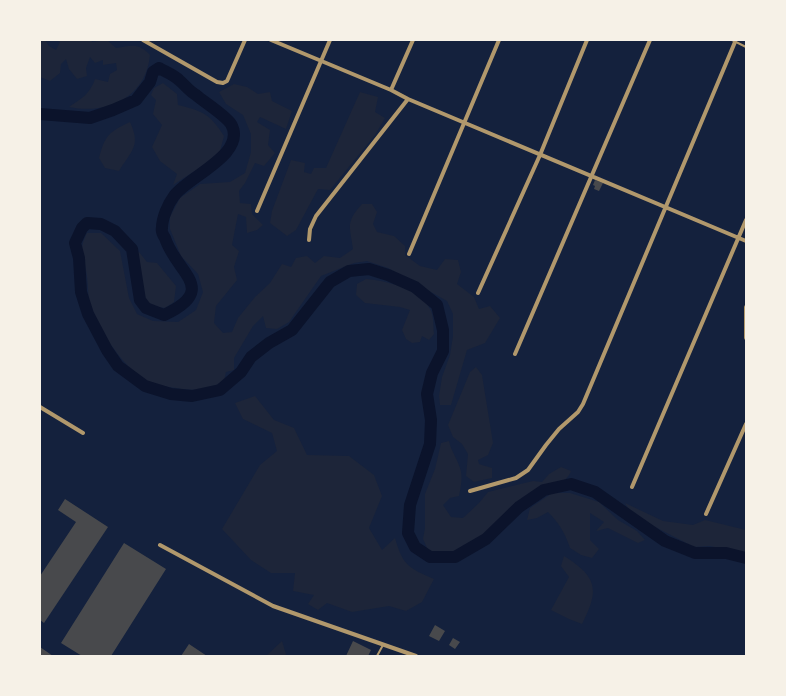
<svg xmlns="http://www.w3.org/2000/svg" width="786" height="696" viewBox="0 0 786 696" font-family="'Sofia Sans Condensed',sans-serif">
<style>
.green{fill:#1d2539}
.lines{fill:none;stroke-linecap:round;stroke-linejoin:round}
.river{stroke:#0b132b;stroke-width:12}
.building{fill:#48494c}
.service{stroke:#b1986c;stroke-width:2}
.minor{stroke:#b1986c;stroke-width:4}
</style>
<rect width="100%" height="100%" fill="#14213d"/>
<!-- green -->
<path class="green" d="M42 40H45L49 46 56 50 60 42 56 40H91L92 42 107 40 116 48C132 45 139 43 150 55 146 97 108 115 69 107 81 99 90 94 95 79L108 82 110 74 117 70 116 63 103 65V60L95 63 90 57 86 68 87 76 77 79 69 69 66 59 61 64 60 73 50 81 40 77V43Z
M163 83 177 94 178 105C203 111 210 114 224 136L220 151 204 165 173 185 177 174 160 161 152 147 162 125 153 114 156 100 151 95 154 88Z
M234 84 247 87 258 94 270 92 272 101 292 111 286 129 260 117 257 122 270 130 268 145 275 153 264 166 255 163 245 183 239 191 240 203 251 204 252 214 263 225 257 230 247 233 246 217 238 214 232 245 239 251 234 267 237 280 216 306 214 323 223 333 232 332 238 318 255 297 270 283 282 264 291 267 296 258 307 256 315 263 324 256 340 258 353 249C350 226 345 223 362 204H372L377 212 373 224 377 232 394 236 405 246V255L420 266 437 270 445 259 458 260 461 272 457 284 474 297 479 309 490 306 500 318 485 343 467 350 451 405H440L439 396 442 377 450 355 453 336V314L447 301 388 268 367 261 354 263 321 276 289 322 277 329 266 328 263 316 253 326 234 358V370L226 372 224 381C207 391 194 391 176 388 167 387 154 385 146 380 121 366 97 327 89 300 88 293 88 285 87 277 85 257 77 252 87 233H101L120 251 129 298 137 314 153 321 178 322 196 310 203 292 198 274 181 256 170 229V217L180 198 200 184 230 182 245 173 251 152V134L243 115 226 104 219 92Z
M360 92 378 97 375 112 385 118 375 135 330 190 318 189 296 230 287 236 270 223 272 211 291 160 305 163 304 172 311 174 314 168H326Z
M130 122C141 146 132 150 119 171L105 168 99 158C105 135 109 132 130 122Z
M139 252 147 262 157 263 176 286 174 302 165 308 153 306 143 298 137 254Z
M366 279C388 281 422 289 431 311 434 317 433 327 434 334L429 340 422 336 420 342 412 343 406 339 402 330 410 310 400 307 365 303 356 295 357 284Z
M476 367 482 375 493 443 488 455 478 460 479 464 492 468V478L474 482 466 476 468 454 462 444 453 437 448 425 470 372Z
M255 396 274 420 294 428 307 455 349 456 374 475 382 496 369 528 382 550 395 538C403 566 409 568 434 579L422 602 406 611 389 606 352 612 327 603 318 610 308 604 314 595 293 591 295 573H271L251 560 222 529 260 465 277 451 272 433 243 419 235 403Z
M449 441C451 451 457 458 460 468 463 476 461 487 459 496L450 498 443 505 451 517 463 518 479 503 488 492 533 481 542 482 549 474 561 467 571 471C565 487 551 481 539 489 520 502 505 519 487 534 479 541 467 547 458 552 449 556 437 552 428 550L423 539 425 528V494L435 469 441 443Z
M552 493H570L599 502 618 520 637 531 645 540 638 543 608 528 596 531 604 522 590 513V540L599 549 592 558 581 555 570 548C565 533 559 523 548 512L537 518 527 520 530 508Z
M625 503 663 521 693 525 705 520 746 530V554L710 546 694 547 632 515Z
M564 556C597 577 600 589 582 624L569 619 551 610 569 577 561 566Z
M282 641 286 654 285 656H266Z"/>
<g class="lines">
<!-- river -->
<path class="river" d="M40 114 90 118 113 110 136 100 150 82 153 72 159 68C166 72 174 75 179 80 185 85 189 91 196 95 204 102 225 115 231 124 248 154 187 177 174 196 168 204 162 218 162 228 161 231 163 235 165 238 176 273 220 289 164 315L146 308 140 300 132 249 115 231 101 224 87 223 82 228 75 243 79 258 81 292 88 314 107 350 118 366 145 386 171 394 192 396 220 390 241 372 251 357 269 343 292 330 330 282 349 271 369 269 388 275 415 287 437 305 443 330V351L432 373 427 394 431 420 430 444 410 505 408 533 415 547 430 557H455L486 539 519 507 544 490 571 484 595 492 665 541 695 553H726L746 558"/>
</g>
<!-- building -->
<path class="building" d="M595 180 603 183 599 191 594 189 595 186 593 185Z
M65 499 108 527 44 623 40 620V576L76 522 58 510Z
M124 543 166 569 111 656H82L61 643Z
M435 625 445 631 439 641 429 636Z
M453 638 460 642 455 649 449 645Z
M353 641 371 650 368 656H346Z
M189 644 207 656H181Z
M40 647 53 656H40Z"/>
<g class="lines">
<!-- service -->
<path class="service" d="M732 40 746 47
M377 656 383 645"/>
<!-- minor -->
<path class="minor" d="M143 40 217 82 223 83 227 81 245 40
M271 40 391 90 408 99 746 241
M391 90 413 40
M257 211 330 40
M309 240 310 229 316 216 408 99
M409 254 499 40
M478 293 540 155 587 40
M746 307V338
M515 354 650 40
M40 407 83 433
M632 487 746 220
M470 491 516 478 528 470 546 445 559 429 578 412 583 404 735 42
M706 514 746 424
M160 545 273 606 416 656"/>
</g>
<!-- border -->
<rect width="786" height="696" fill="none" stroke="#f6f1e7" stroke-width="82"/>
</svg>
